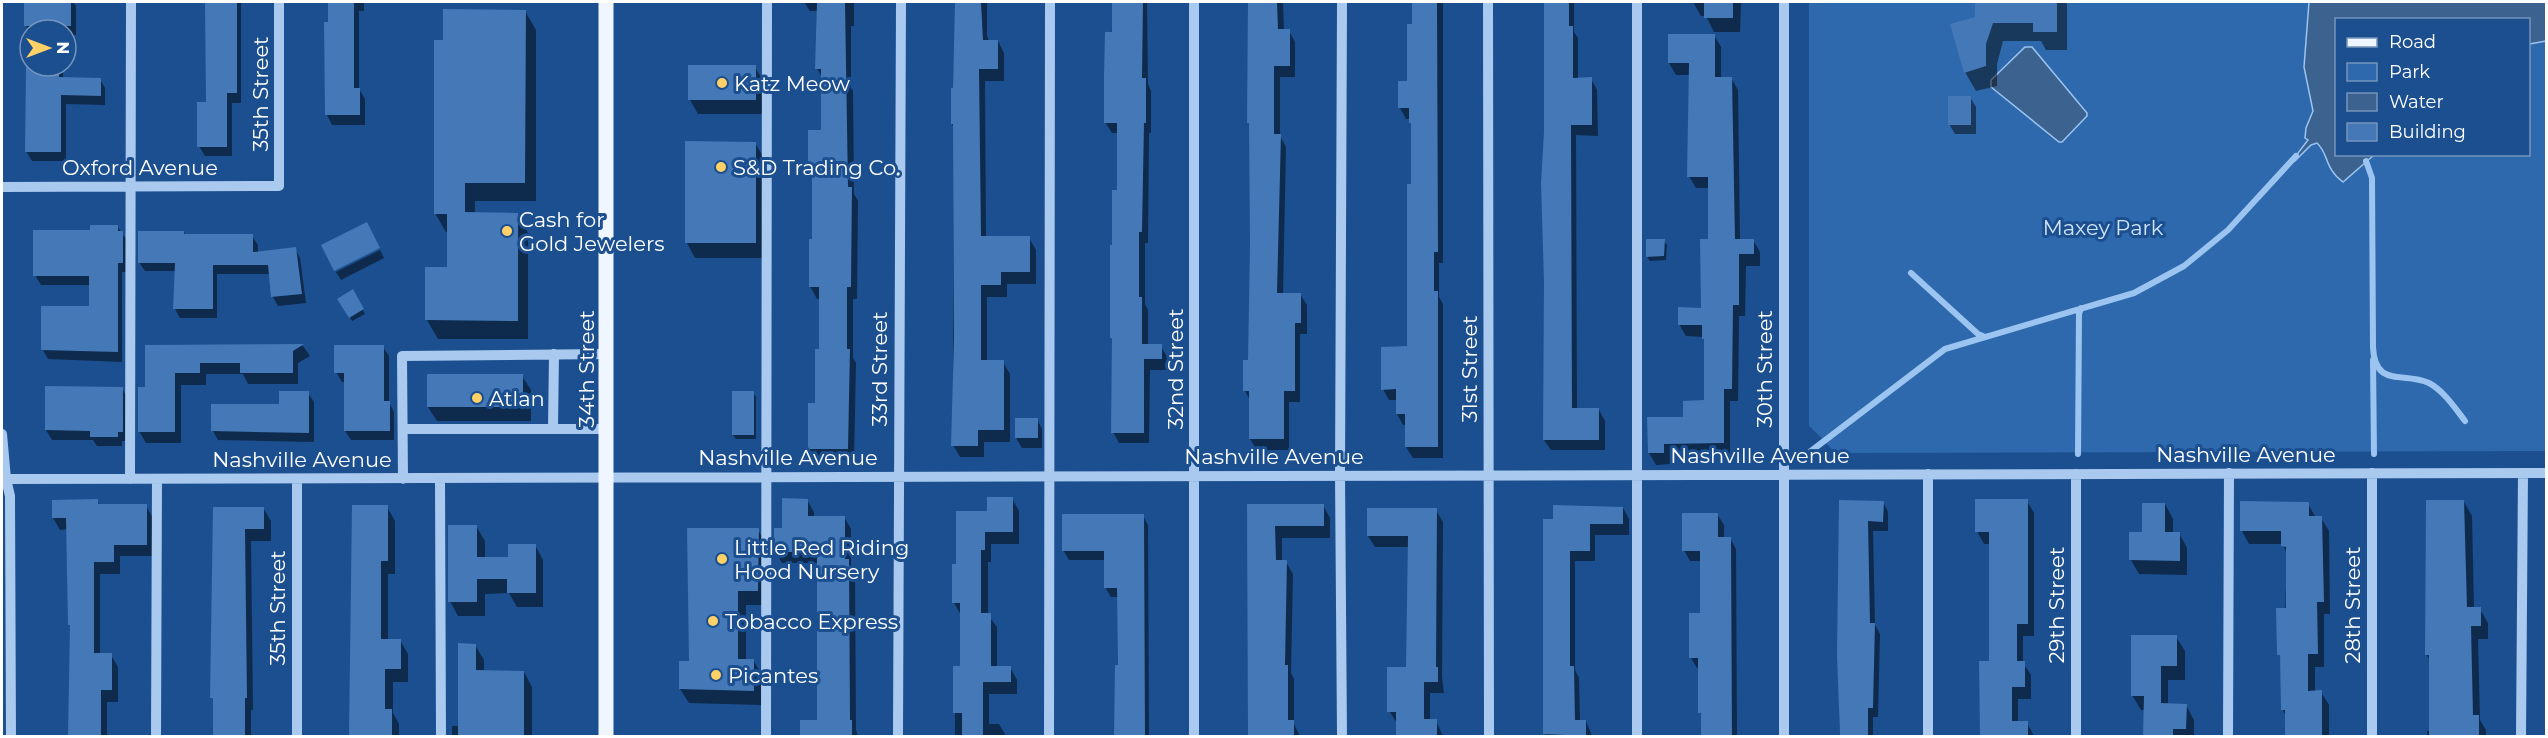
<svg xmlns="http://www.w3.org/2000/svg" width="2548" height="738" viewBox="0 0 2548 738" font-family="Montserrat,sans-serif">
<style>
.green{fill:#2e69ad;fill-rule:evenodd}
.water{fill:#3c6290;stroke:#9cc4f0;stroke-width:1.5}
.shadow{fill:#0007}
.lines{fill:none;stroke-linecap:round;stroke-linejoin:round}
.stream{stroke:#9cc4f0;stroke-width:6}
.building{fill:#4478b7}
.minor{stroke:#a9c9ee;stroke-width:10}
.major{stroke:#f0f6ff;stroke-width:15}
.poi-dot{fill:#ffd166;stroke:#1b4f8f;stroke-width:2}
.labels{text-anchor:middle;dominant-baseline:central;stroke-width:6;stroke-linejoin:round;paint-order:stroke}
.poi-label{font-size:21px;fill:#fff;stroke:#1b4f8f;text-anchor:start}
.street-label{font-size:21px;fill:#fff;stroke:#1b4f8f}
.park-label{font-size:21px;fill:#cfe3fa;stroke:#1b4f8f}
</style>
<rect width="100%" height="100%" fill="#1b4f8f"/>
<!-- green -->
<path class="green" d="M1809 2H2546V451L1835 453C1833 450 1812 428 1809 426ZM2336 20H2528V154H2336Z"/>
<!-- water -->
<path class="water" d="M2309 2H2546V41L2529 44 2528 20H2336V154L2374 155 2343 182C2324 168 2329 154 2317 143L2311 145 2296 160 2298 153 2308 140 2305 138 2306 128 2313 111 2304 67Z
M2025 47H2032L2087 113V116L2062 142H2059L1991 87V80Z"/>
<!-- shadow -->
<path class="shadow" d="M26 2H73L76 6V35H66V30H30V66H63V79H100L105 88V105L66 104V161H32L26 151 27 29Z
M207 2H241V103H232V156H205L199 146 208 103Z
M329 2H364V11H359V89L365 99V125H332L327 115Z
M804 2H854V26H851V88L853 91 854 194 858 201 857 299H853V358L856 363 854 460H816L809 448 817 404 820 351V299H817L810 286 814 240V178L809 171 822 132V78L817 68V11H810Z
M956 2H987V36L989 41H998L1004 53V81H985L986 238H1029L1036 250V284H1007V297H987V362H1003L1010 374V442H984V457H960L953 445 954 128 952 124Z
M1114 2H1147L1148 84 1151 91V133H1149L1148 243H1145V304L1148 310V346H1161L1167 357V370H1150L1149 443H1119L1113 432 1114 246 1118 192V133H1112L1105 122Z
M1249 2H1283L1284 31H1289L1295 42V77H1280V136L1286 147 1283 294H1300L1307 305V334H1300V402H1289V450H1257L1250 439V400L1245 391 1250 362 1251 244Z
M1414 2H1443V263H1439V297L1443 304V458H1413L1406 447V425H1403L1397 414V400H1389L1383 389 1409 348 1413 127 1411 119H1406L1400 108 1409 83Z
M1545 2H1574V32L1578 38V79H1591L1597 90 1598 136 1576 135 1577 410H1599L1605 421V450H1551L1544 440Z
M1693 2H1741L1740 32H1714L1706 16H1701Z
M1977 2H2067V50H2046L2041 41H2003L1997 64V86L1976 91 1965 72 1977 18Z
M525 11 536 30V201H475V214H517L528 233V339H438L427 320 449 268V232H446L435 213 444 41Z
M1714 35 1721 47V78H1731L1738 90 1740 240H1753L1760 252V266H1746L1745 316H1739L1738 401H1730V455L1670 456V464L1656 465 1649 453 1706 402V343L1703 337 1686 336 1679 324 1702 309 1709 240V188H1696L1689 176 1691 75H1676L1669 63Z
M755 67 763 81V114H698L690 100Z
M1970 97 1976 107V134H1955L1949 124Z
M755 143 764 158 763 258H695L687 243Z
M117 226 128 242V272H122V362L48 359 43 350 90 307V285H41L35 275 91 231Z
M184 232 186 236H252L258 245V253L295 249 300 258 306 303 278 306 273 297 270 274H217V318H180L175 309 176 271H145L139 262Z
M1664 241 1667 245 1666 260 1650 261 1647 257Z
M380 250 384 258 341 280 336 272Z
M352 291 365 314 352 321 339 299Z
M303 346 310 356 298 363V384H248L243 374H206V385H181V443H146L139 431 147 388V347Z
M383 347 389 356V402L394 412V440H351L345 431 346 382H342L336 372Z
M522 376 531 390V421H437L428 407Z
M122 388 127 398V441H122V446H97L93 440H52L46 430Z
M308 393 314 402V442L218 440 213 431Z
M753 393 756 397V439H736L733 435Z
M1037 419 1042 429V448H1022L1016 438Z
M1012 498 1019 511V544H991V562H988V615L997 627V667H1010L1017 680V694H989V724H999L1006 736H955V667H962L961 615 954 603 957 565 989 512Z
M807 500 814 512V517H844L851 529V565L855 573 856 730 858 736H802V722H819V563H782L775 551 784 530Z
M97 501 100 506H146L153 518V556H120V574H100V655H111L118 667V702H107V736H70L72 629 70 625 68 529 60 530 53 518Z
M2027 501 2034 513V636H2023V663L2031 675V699H2018V723H2027L2034 736H1982L1981 663H1991V544H1984L1977 531Z
M1840 502H1883L1888 512V531H1873L1875 625 1880 634 1878 717H1873V736H1840L1838 655Z
M2464 502 2472 516 2474 609H2480L2488 623V639H2478L2480 720 2486 730V736H2427V731H2430V661L2427 655Z
M2165 504 2173 519V533H2179L2187 548V575L2139 574 2131 560 2144 533Z
M2308 504 2316 518H2321L2329 531 2330 614H2324V667H2315V692H2321L2329 705V736H2286V716L2282 709 2287 555 2283 544H2249L2242 531Z
M1323 505 1330 518V538H1282V562H1286L1293 574 1291 673 1294 679V724L1300 736H1251L1248 506Z
M353 507H387L395 521V574H388V640H400L408 654V682H393V713L399 724V736H352Z
M215 508H263L271 521V541H251L253 710H251V736H214L212 656Z
M1623 508 1629 519V535H1595V561H1575V670L1579 678 1580 721H1586L1592 736H1546L1544 521Z
M1436 510 1443 522 1442 677 1444 693H1430V721H1436L1443 736H1397V723L1389 711 1408 669 1409 547H1375L1368 536Z
M1717 514 1724 525V538H1730L1736 549 1737 736H1703V717L1700 712V668H1697L1691 658 1702 615V561H1690L1684 550Z
M1143 516 1148 525 1149 736H1117L1119 597H1111L1105 587V560H1069L1063 550Z
M476 526 485 541V559H509L535 545 543 560V607H517L509 593 485 594V616H458L450 601Z
M758 530 766 544 765 605H746V660H753L762 675V705L689 703 680 689 690 663Z
M2176 637 2185 651V680H2168V705H2186L2194 720V736H2145V710H2141L2132 695Z
M475 645 484 660V672H524L532 687V736H452V726H459Z"/>
<g class="lines">
<!-- stream -->
<path class="stream" d="M2366 161 2372 178 2373 347C2375 389 2404 371 2429 383 2444 391 2455 408 2465 421
M1911 273 1978 334 1983 336
M2373 360 2374 454
M1811 451 1945 349 2134 293 2184 266 2228 230 2296 156
M2078 454 2079 314 2081 308"/>
</g>
<!-- building -->
<path class="building" d="M24 2H71V26H24Z
M205 2H237V93H227V147H197V102H206Z
M328 2H354V88H360V115H325L324 22H328Z
M817 2H845L848 187H852L851 287H847V349H850L848 449H808V403H815V349H819V287H809V239H812V171H808V130H821V69H815Z
M955 2H981L983 40H998V69H979L981 236H1030V272H1001V285H981V360H1004V430H978V446H951L954 339 953 124H951V88H953Z
M1112 2H1143L1142 78H1146V123H1144L1142 232H1139V297H1142V344H1162V359H1144V433H1111L1112 338H1110V245H1112V190H1117V123H1104V76L1105 32H1112Z
M1248 2H1277L1278 29H1290V66H1274V134H1281L1277 293H1301V323H1295V391H1284V439H1249V391H1243V360H1248L1250 244 1249 123H1247Z
M1412 2H1437L1438 252H1434V291H1438V447H1405V414H1396V389L1381 390V347L1407 346V184H1411V123H1409V108H1398V81H1407V24H1412Z
M1544 2H1569V26H1573V78L1592 77V125H1571L1572 408H1599V440H1543L1544 282 1541 183 1544 132Z
M1704 2H1733V18H1704Z
M1975 2H2057V32H2033V23H1993L1986 44V66L1964 73 1950 24 1975 17Z
M443 9 526 10 525 183H465V212L518 213V321L425 320V267H447V214H434V40H443Z
M1668 34H1715V77H1732L1735 239H1754V254H1739V305H1733L1732 389H1724V443L1664 444V453H1648L1647 417H1683V401L1704 400V339H1702V325H1678V307L1701 308 1700 239H1708V177H1687L1689 63H1668Z
M688 65H756V100H688Z
M26 66H59V77L101 78V96L61 95V152H25Z
M1948 96H1971V125H1948Z
M685 141 756 142V243H685Z
M367 222 380 248 334 271 321 245Z
M90 225H118V231H123V263H118V352L41 350V306H89V276H33V230H90Z
M138 231H184V234H253V252L296 247 302 294 271 297 268 265H213V309H173L175 263H138Z
M1646 239H1665L1664 256 1646 257Z
M353 289 364 309 349 318 337 299Z
M304 344 293 351V373H240V363H200V373H175V432H138V387H145V345Z
M334 345H384V401H390V431H344V373H334Z
M427 374H523V407H427Z
M45 386 123 387V432H118V437H90V431L45 430Z
M279 391H309V433L211 431V404H279Z
M732 391H754V435H732Z
M1015 418H1038V438H1015Z
M987 497H1013V532H985V550H981V613H991V666H1011V682H983V736H962V713H953V666H960V603H952V564H956V511H987Z
M782 498 808 499V516H845V559H849L850 720H852V736H800V720H817V552H774V528H782Z
M98 499V504H147V545H114V562H94V653H112V690H101V736H68L70 625H68L66 518H52V500Z
M1975 499H2028V624H2017V661H2025V687H2012V721H2028V736H1980L1979 661H1989V532H1975Z
M1839 500 1884 501 1883 522 1868 521 1870 623H1875L1873 708H1868V736H1840L1837 655Z
M2426 500H2464L2467 607H2481V626H2471L2473 715H2479V736H2429V655H2425Z
M2240 501 2309 502V516H2322L2324 602H2317L2318 654H2308V691L2322 690V736H2285V710H2281L2280 655H2277L2276 608H2286V547L2281 546V531H2240Z
M2142 503H2165V532H2180V561L2129 560V532H2142Z
M1247 504H1324V526H1275L1276 560H1287L1285 665H1288V720H1294V736L1248 735Z
M352 505H388V561H381V639H401V669H385V709H392V736H349Z
M1553 505 1623 507V524H1590V551H1570V666H1574L1575 720H1586V736L1543 734V519H1553Z
M213 507H264V529H245L247 698H245V736H213V698H210Z
M1367 508H1437L1436 667H1438V682H1424V719H1437V736H1396V712H1387V667H1406L1408 536H1367Z
M1682 513H1718V537H1731L1732 736H1701V713H1698V658H1689V613H1700V551H1682Z
M1062 514H1144L1145 736H1114L1115 665H1118L1117 588H1104V551H1062Z
M448 525H477V557H508V544H536V593H507V579H477V602H448Z
M687 528H759L758 591H738V659H754V691L679 689V661H689Z
M2131 635H2177V666H2161V703L2187 704 2186 729H2173V736H2143L2144 696H2131Z
M458 643 476 644V670L524 671V736H458Z"/>
<g class="lines">
<!-- minor -->
<path class="minor" d="M1342 2 1340 475 1342 736
M1488 2 1489 736
M1637 2V736
M2 187 279 186V2
M553 428 554 354
M403 429H607
M2 434 6 479 10 496 11 736
M2372 473V736
M1928 474V736
M2076 474V736
M440 478 441 736
M2 479 2546 473
M130 479 131 2
M297 479V736
M403 479 402 356 607 354
M156 736 157 479
M766 736 767 2
M898 736 901 2
M1049 736 1050 2
M1194 736V2
M1784 736V2
M2228 736 2229 473
M2521 736 2523 473"/>
<!-- major -->
<path class="major" d="M606 2V736"/>
</g>
<!-- markers -->
<g class="poi-dot">
<circle cx="722" cy="83" r="6"/>
<circle cx="721" cy="167" r="6"/>
<circle cx="507" cy="231" r="6"/>
<circle cx="477" cy="398" r="6"/>
<circle cx="722" cy="559" r="6"/>
<circle cx="713" cy="621" r="6"/>
<circle cx="716" cy="675" r="6"/>
</g>
<g class="labels">
<!-- poi labels -->
<g class="poi-label">
<text x="734" y="83">Katz Meow</text>
<text x="733" y="167">S&amp;D Trading Co.</text>
<text x="519" y="219">Cash for<tspan x="519" dy="24">Gold Jewelers</tspan></text>
<text x="489" y="398">Atlan</text>
<text x="734" y="547">Little Red Riding<tspan x="734" dy="24">Hood Nursery</tspan></text>
<text x="725" y="621">Tobacco Express</text>
<text x="728" y="675">Picantes</text>
</g>
<!-- street labels -->
<g class="street-label">
<text transform="translate(260 94) rotate(-90)">35th Street</text>
<text x="140" y="167">Oxford Avenue</text>
<text transform="translate(586 369) rotate(-90)">34th Street</text>
<text transform="translate(879 369) rotate(-90)">33rd Street</text>
<text transform="translate(1175 369) rotate(-90)">32nd Street</text>
<text transform="translate(1469 369) rotate(-90)">31st Street</text>
<text transform="translate(1764 369) rotate(-90)">30th Street</text>
<text x="2246" y="454">Nashville Avenue</text>
<text x="1760" y="455">Nashville Avenue</text>
<text x="1274" y="456">Nashville Avenue</text>
<text x="788" y="457">Nashville Avenue</text>
<text x="302" y="459">Nashville Avenue</text>
<text transform="translate(2056 605) rotate(-90)">29th Street</text>
<text transform="translate(2352 605) rotate(-90)">28th Street</text>
<text transform="translate(277 608) rotate(-90)">35th Street</text>
</g>
<!-- park labels -->
<g class="park-label">
<text x="2103" y="227">Maxey Park</text>
</g>
</g>
<!-- border -->
<rect width="2548" height="738" fill="none" stroke="#ffffff" stroke-width="6"/>
<!-- legend -->
<rect x="2335" y="18" width="195" height="138" fill="#1b4f8f" stroke="#7695bc" stroke-width="1.5"/>
<rect x="2347" y="38" width="30" height="9" fill="#f0f6ff" stroke="#7695bc" stroke-width="1.5"/>
<text x="2389" y="48" font-size="18" fill="#ffffff">Road</text>
<rect x="2347" y="63" width="30" height="18" fill="#2e69ad" stroke="#7695bc" stroke-width="1.5"/>
<text x="2389" y="78" font-size="18" fill="#ffffff">Park</text>
<rect x="2347" y="93" width="30" height="18" fill="#3c6290" stroke="#7695bc" stroke-width="1.5"/>
<text x="2389" y="108" font-size="18" fill="#ffffff">Water</text>
<rect x="2347" y="123" width="30" height="18" fill="#4478b7" stroke="#7695bc" stroke-width="1.5"/>
<text x="2389" y="138" font-size="18" fill="#ffffff">Building</text>
<!-- north arrow -->
<g transform="translate(48 48) rotate(90)"><circle r="28" fill="#1b4f8f" stroke="#7695bc" stroke-width="1.5"/>
<path d="M0-4.5L10 22L0 15L-10 22Z" fill="#ffd166"/>
<text y="-9" font-size="16" font-weight="bold" text-anchor="middle" fill="#ffffff">N</text>
</g>
</svg>
